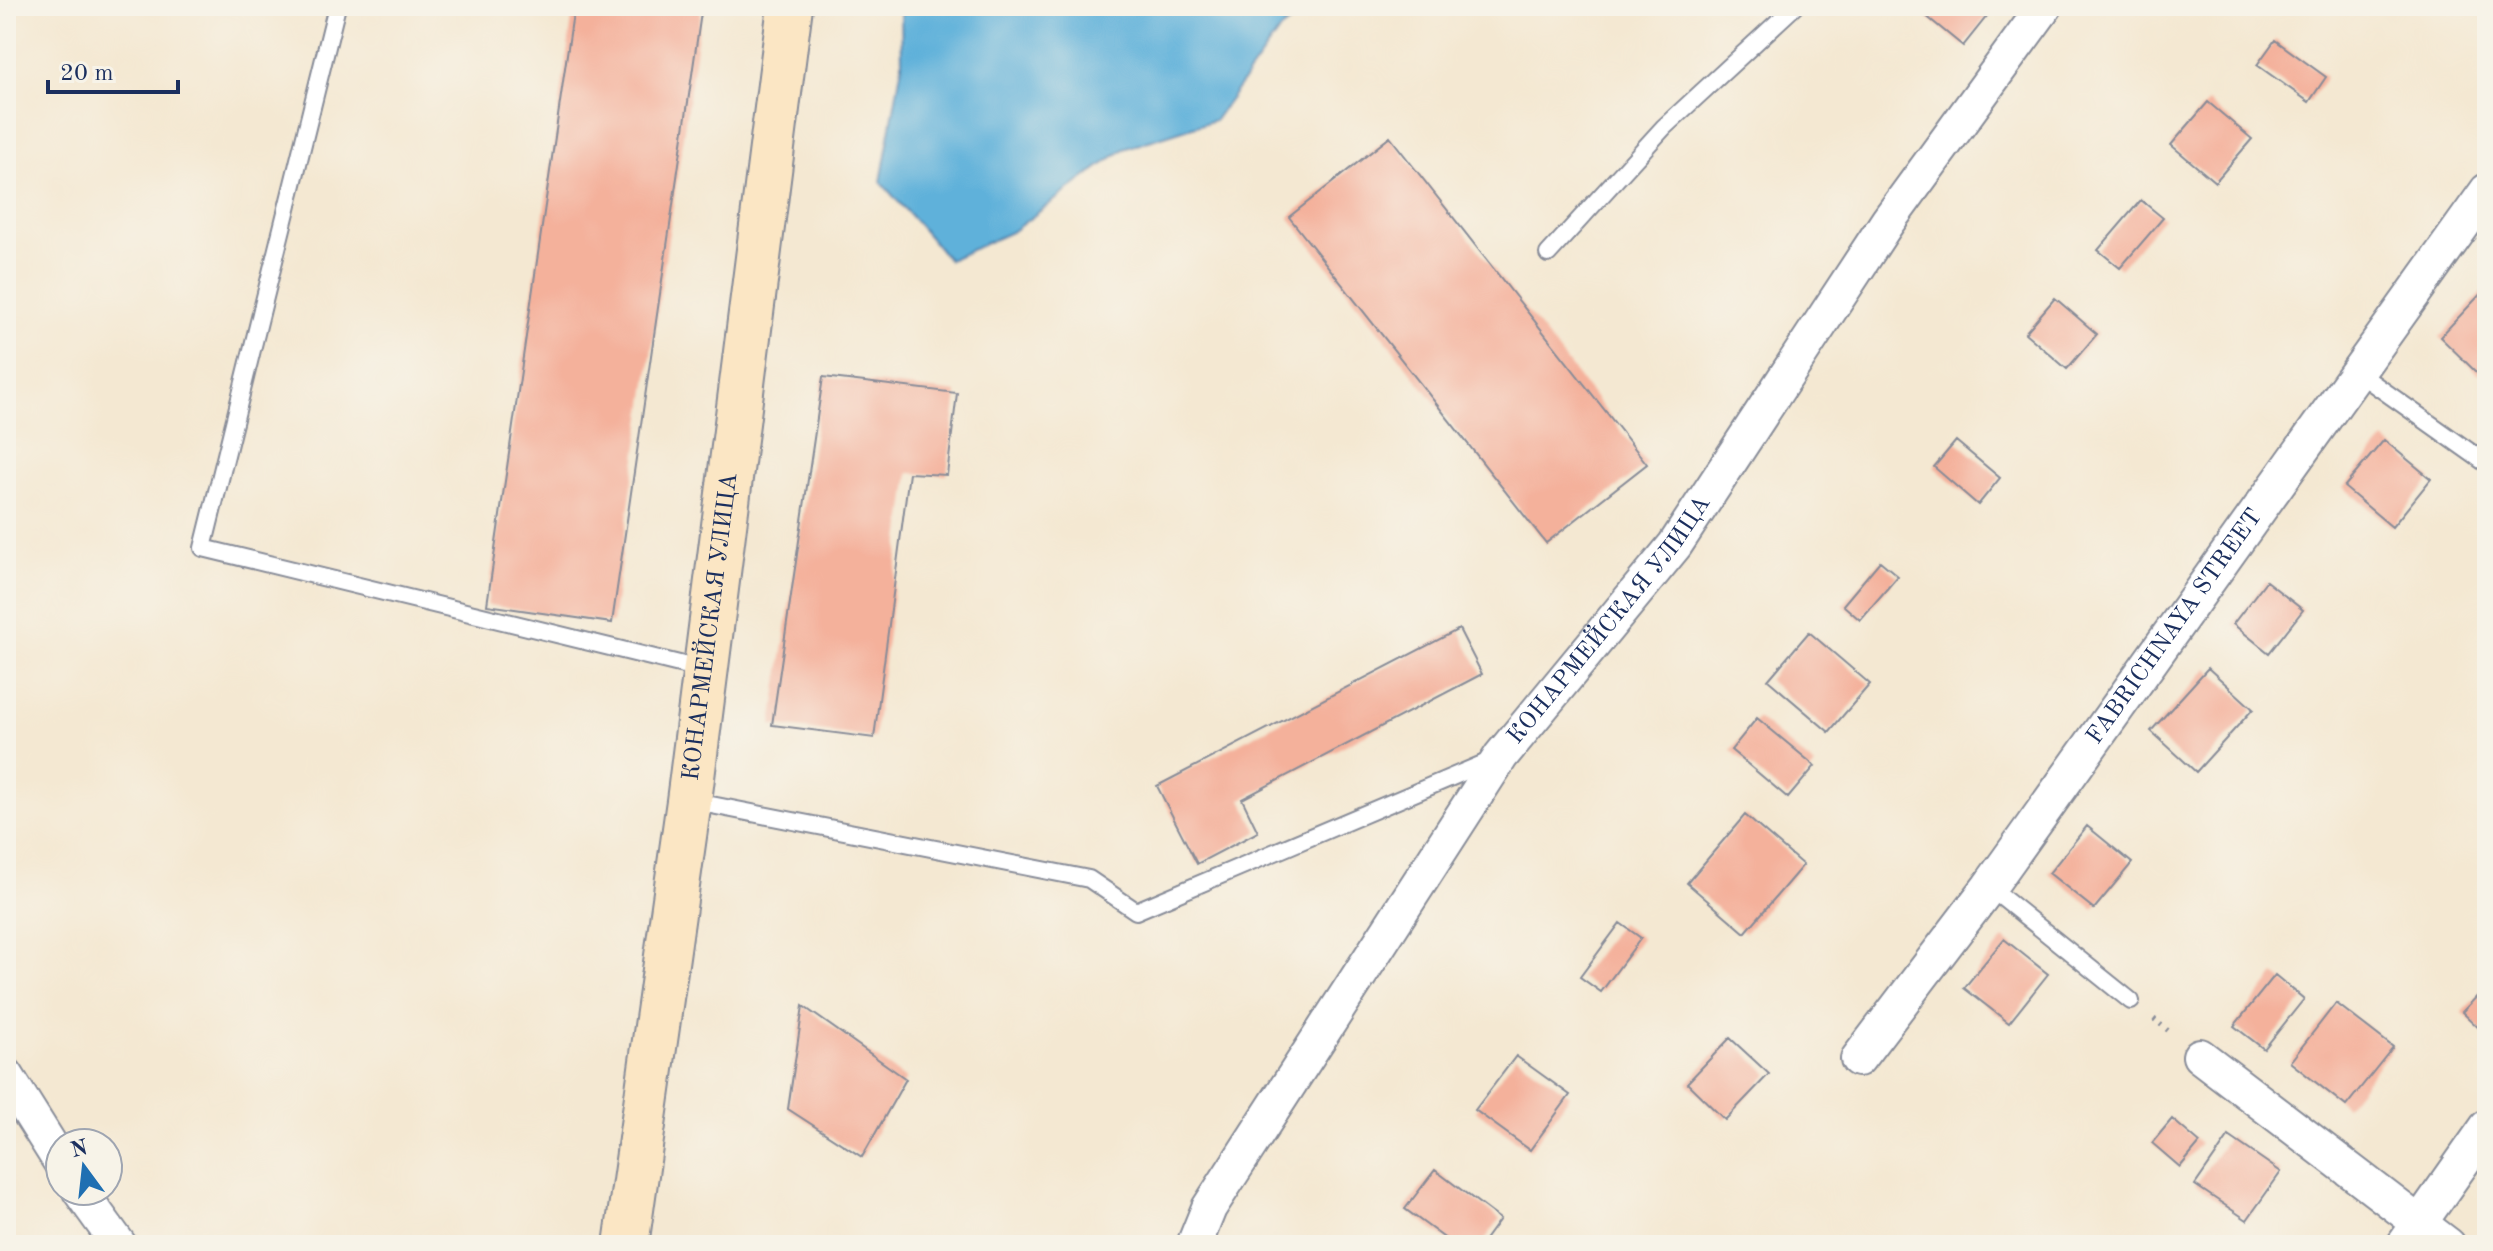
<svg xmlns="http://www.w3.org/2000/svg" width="2493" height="1251" viewBox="0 0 2493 1251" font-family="'Old Standard TT',serif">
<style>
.water{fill:#5eb1da;stroke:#3c709c;stroke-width:2}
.building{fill:#f4b19b}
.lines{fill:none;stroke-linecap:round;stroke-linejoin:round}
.service-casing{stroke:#888c98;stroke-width:20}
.minor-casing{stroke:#888c98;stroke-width:38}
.secondary-casing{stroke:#888c98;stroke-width:48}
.path{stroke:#888c98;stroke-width:5;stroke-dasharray:2 6;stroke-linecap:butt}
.service{stroke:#fff;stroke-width:16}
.minor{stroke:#fff;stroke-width:34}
.secondary{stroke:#fbe6c4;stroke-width:44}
.labels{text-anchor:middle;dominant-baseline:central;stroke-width:8;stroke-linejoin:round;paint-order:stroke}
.street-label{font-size:24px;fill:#1b2f5e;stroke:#f7f3e8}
</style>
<rect width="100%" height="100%" fill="#f7f3e8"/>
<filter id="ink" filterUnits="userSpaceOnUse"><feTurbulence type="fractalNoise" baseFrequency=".0125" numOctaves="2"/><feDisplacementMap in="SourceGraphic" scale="16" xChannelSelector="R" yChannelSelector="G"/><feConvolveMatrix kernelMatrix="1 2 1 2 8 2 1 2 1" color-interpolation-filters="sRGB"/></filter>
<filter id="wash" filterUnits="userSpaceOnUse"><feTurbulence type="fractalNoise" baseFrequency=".006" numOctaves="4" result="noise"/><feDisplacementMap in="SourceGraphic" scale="32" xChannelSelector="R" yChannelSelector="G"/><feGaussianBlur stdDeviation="1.8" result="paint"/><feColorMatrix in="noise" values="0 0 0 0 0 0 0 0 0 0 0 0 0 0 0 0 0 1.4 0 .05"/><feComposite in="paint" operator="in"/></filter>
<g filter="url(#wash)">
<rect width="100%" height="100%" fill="#f4e8d2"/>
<!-- water -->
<path class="water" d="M901 6H1313L1279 31 1215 120 1124 149 1013 231 949 260 881 182 902 65Z"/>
<g id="blocks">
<!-- building -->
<path class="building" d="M574 6H702L612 623 487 605Z
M1914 6H1995L1963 46Z
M2275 40 2326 77 2309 102 2257 65Z
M2208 102 2252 139 2215 182 2171 145Z
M1390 137 1647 464 1546 543 1289 217Z
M2141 200 2163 218 2120 268 2098 250Z
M2487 287V363L2478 374 2440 337Z
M2055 298 2097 334 2067 369 2025 333Z
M823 377 957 393 947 475 909 473 874 738 772 725Z
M2384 440 2431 479 2392 527 2344 487Z
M1956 441 2000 478 1978 505 1934 467Z
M1880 561 1898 576 1860 620 1843 605Z
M2266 581 2303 610 2269 653 2233 624Z
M1459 629 1482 674 1242 799 1258 832 1197 864 1157 786Z
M1809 632 1870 684 1829 732 1768 680Z
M2208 668 2253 709 2196 772 2151 731Z
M1757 718 1815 766 1788 798 1731 750Z
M1745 815 1803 865 1745 933 1687 883Z
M2087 826 2132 863 2094 909 2049 873Z
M1620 923 1641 938 1601 992 1580 977Z
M2004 939 2048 974 2009 1023 1964 988Z
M2275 975 2304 999 2264 1049 2234 1026Z
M2487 986V1036L2462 1012Z
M2336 1003 2393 1047 2346 1106 2290 1062Z
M803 1006 906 1079 862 1157 788 1109Z
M1730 1038 1769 1074 1725 1120 1687 1083Z
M1516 1056 1570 1095 1530 1150 1475 1110Z
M2172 1119 2200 1143 2180 1167 2152 1143Z
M2229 1136 2281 1172 2247 1220 2195 1185Z
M1435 1170 1500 1219 1481 1245H1454L1405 1209Z"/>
</g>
</g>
<g filter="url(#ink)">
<use href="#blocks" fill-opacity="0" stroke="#888c98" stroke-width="2"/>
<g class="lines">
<!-- service casing -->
<g class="service-casing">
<path id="service" d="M337 6 203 548 704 670
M1548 254 1664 127 1795 6
M2357 372 2487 464
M691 801 1089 879 1136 911 1492 760
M1989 887 2131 1001"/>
</g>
<!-- minor casing -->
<g class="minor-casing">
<g id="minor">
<path d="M2200 1056 2448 1245"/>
<path id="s1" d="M1858 1059 1989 887 2487 191"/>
<path d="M6 1075 60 1161"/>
<path d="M80 1191 119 1245"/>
<path id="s2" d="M1194 1245 1209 1208 1501 756 1675 545 1888 221 2045 6"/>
<path d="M2404 1245 2487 1127"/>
</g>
</g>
<!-- secondary casing -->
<g class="secondary-casing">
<g id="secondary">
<path id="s3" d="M626 1245 689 801 790 6"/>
</g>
</g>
<!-- path -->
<path class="path" d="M2154 1019 2171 1033"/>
<!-- service -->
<use href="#service" class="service"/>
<!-- minor -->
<use href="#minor" class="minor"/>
<!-- secondary -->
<use href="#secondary" class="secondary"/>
</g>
</g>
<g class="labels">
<!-- street labels -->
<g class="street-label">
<text stroke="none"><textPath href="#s2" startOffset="752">КОНАРМЕЙСКАЯ УЛИЦА</textPath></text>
<text stroke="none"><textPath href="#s3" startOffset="624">КОНАРМЕЙСКАЯ УЛИЦА</textPath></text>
<text stroke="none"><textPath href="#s1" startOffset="536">FABRICHNAYA STREET</textPath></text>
</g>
</g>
<!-- margin -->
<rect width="2493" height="1251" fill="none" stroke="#f7f3e8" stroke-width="32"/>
<!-- north arrow -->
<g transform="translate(84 1167) rotate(345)"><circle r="38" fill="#f7f3e8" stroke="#9fa5b1" stroke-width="2"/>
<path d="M0-6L14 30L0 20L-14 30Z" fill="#1f6fb2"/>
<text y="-12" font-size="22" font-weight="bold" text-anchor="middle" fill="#1b2f5e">N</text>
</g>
<!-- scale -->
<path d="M48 80v12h130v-12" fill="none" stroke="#1b2f5e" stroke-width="4"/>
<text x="60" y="80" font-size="24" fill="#1b2f5e" stroke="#f7f3e8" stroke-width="6" paint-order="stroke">20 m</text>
</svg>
